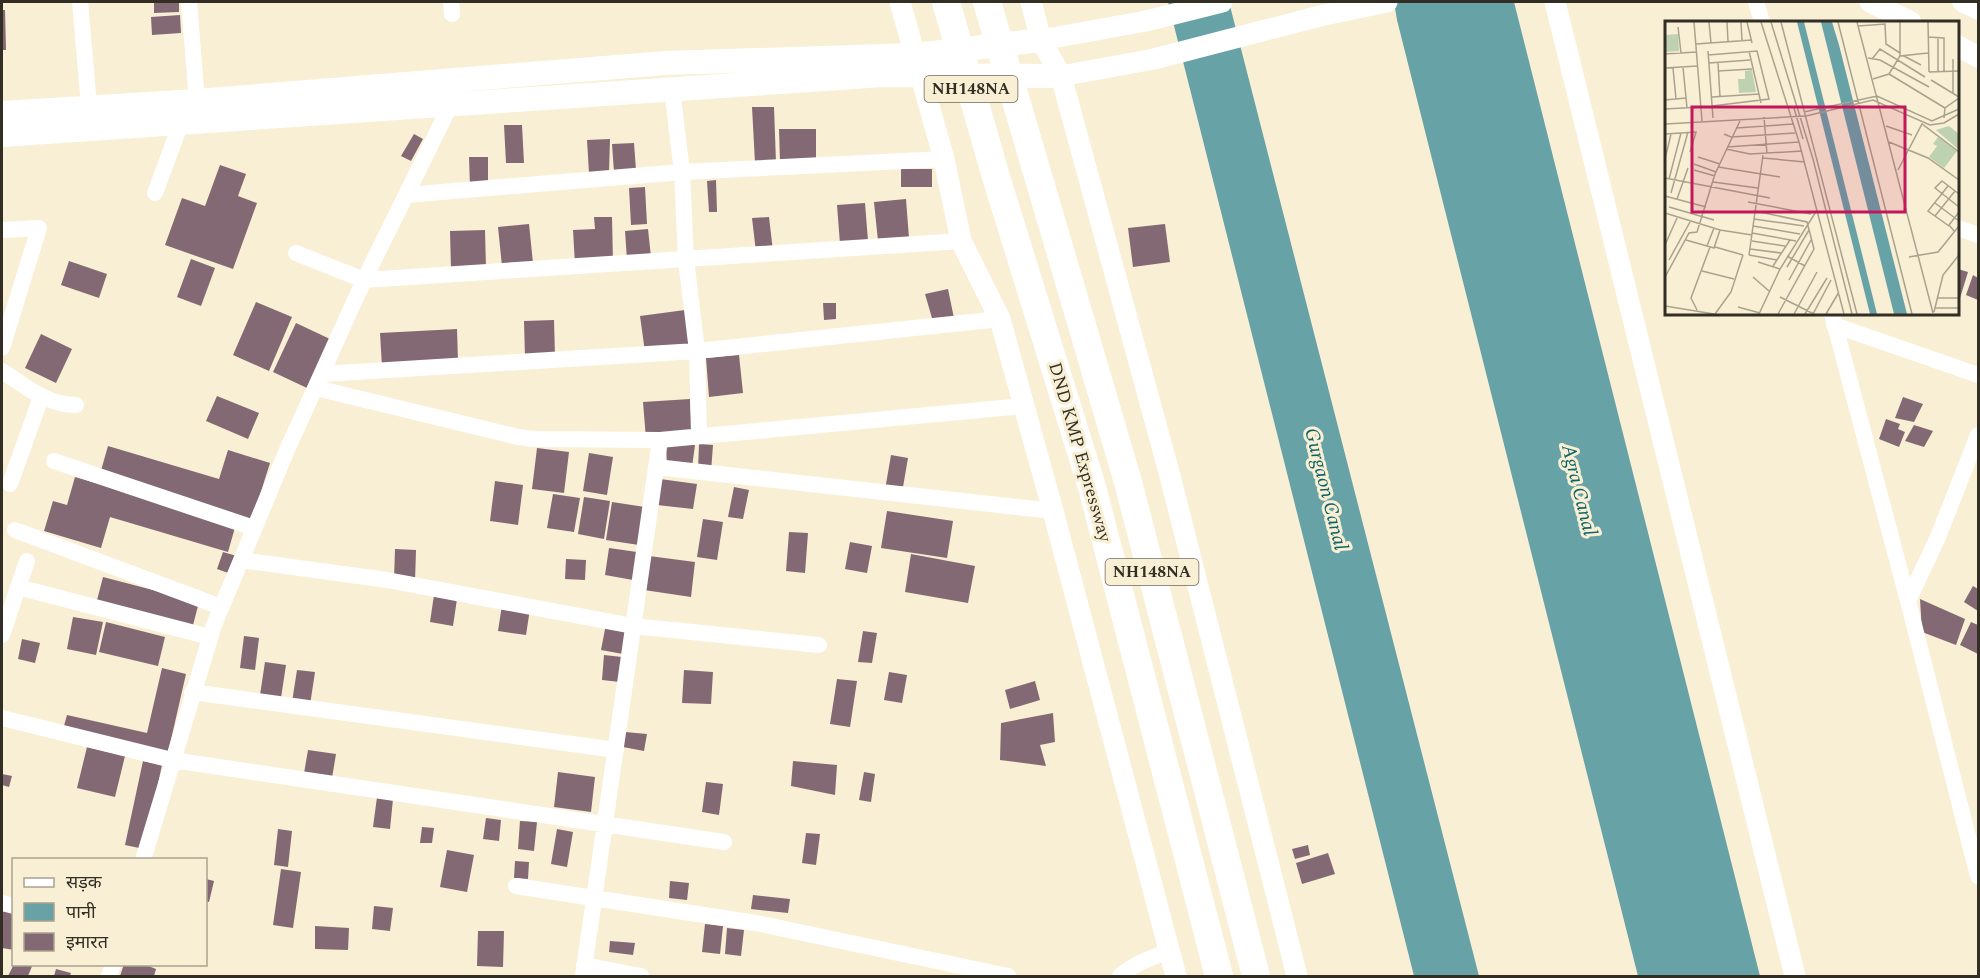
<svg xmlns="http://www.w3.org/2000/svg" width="1980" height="978" viewBox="0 0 1980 978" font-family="Spectral,'Noto Sans Devanagari',serif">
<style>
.water{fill:#67a2a7}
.building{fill:#836974}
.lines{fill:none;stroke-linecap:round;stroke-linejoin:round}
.minor{stroke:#fff;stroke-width:16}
.tertiary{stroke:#fff;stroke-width:21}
.secondary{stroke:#fff;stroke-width:24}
.trunk{stroke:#fff;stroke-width:28}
.labels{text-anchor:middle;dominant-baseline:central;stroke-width:6;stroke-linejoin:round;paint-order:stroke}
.shield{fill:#f8efd4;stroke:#6d6859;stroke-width:1.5}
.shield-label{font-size:16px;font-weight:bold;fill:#322e24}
.street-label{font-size:18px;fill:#322e24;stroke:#f8efd4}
.water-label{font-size:20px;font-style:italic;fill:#0c6268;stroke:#f8efd4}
.inset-road{fill:none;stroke:#a9a28e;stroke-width:1.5}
.view{fill:#c2185b;fill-opacity:0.15;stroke:#c2185b;stroke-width:3}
.inset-edge{fill:none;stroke:#322e24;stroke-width:3}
</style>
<rect width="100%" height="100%" fill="#f8efd4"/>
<!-- water -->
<path class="water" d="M1168 2H1229L1479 976H1414Z
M1394 2H1514L1760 976H1638L1397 20Z"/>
<!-- building -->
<path class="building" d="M154 2H179V12L154 13Z
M2 10H5L6 50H2Z
M180 15 181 33 152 35 151 17Z
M752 107H774L776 163H755Z
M504 125H522L524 163H506Z
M779 129H816V160L780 162Z
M414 134 423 139 411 161 401 156Z
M610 139 609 172 589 173 587 140Z
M634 143 636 170 614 172 612 144Z
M469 157H488V187H470Z
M220 165 246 174 238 196 257 203 233 269 165 245 182 198 205 206Z
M901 169H932V187H901Z
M716 180 717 212H709L707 181Z
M645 187 647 224 631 225 629 188Z
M906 199 909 238 878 241 874 202Z
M865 203 868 241 840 244 837 205Z
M594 217H612L613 262 575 264 573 230 595 229Z
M769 217 773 251 756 252 752 218Z
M529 224 533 263 502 266 498 227Z
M1165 224 1170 262 1133 267 1128 228Z
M648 229 651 257 627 260 625 231Z
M485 230 486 268 451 269 450 231Z
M191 259 215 268 201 306 177 297Z
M69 261 107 274 99 298 61 285Z
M1958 269 1968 272 1960 298 1958 297Z
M1973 275 1978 278V300L1966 295Z
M948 289 955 323 934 325 925 294Z
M256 302 292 317 269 371 233 355Z
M823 303H836V319L824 320Z
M685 310 689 346 645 352 640 316Z
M554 320 555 357H525L524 321Z
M296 323 330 339 307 388 273 372Z
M457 329 458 362 382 367 380 333Z
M41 334 72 349 56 383 25 368Z
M739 355 743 393 709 397 706 358Z
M217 396 259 413 248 439 206 421Z
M1903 397 1923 404 1914 422 1895 418Z
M690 399 692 436 646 439 643 402Z
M1886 419 1900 424 1898 429 1905 432 1899 447 1879 439Z
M1914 425 1933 431 1924 447 1905 441Z
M699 444 713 445 711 472 698 471Z
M666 445H695L692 467 667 465Z
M108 446 219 479 228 450 270 463 252 520 100 474Z
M537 448 569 452 564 493 532 489Z
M589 453 613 457 607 495 583 491Z
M891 455 908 458 902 493 885 490Z
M75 477 236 524 228 552 110 517 101 548 44 531 53 501 67 505Z
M660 479 697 484 693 509 657 505Z
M495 481 523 485 518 525 490 521Z
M734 487 749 490 743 519 728 517Z
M553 494 580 498 574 532 547 528Z
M584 497 610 501 604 539 578 534Z
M612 502 645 507 639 545 606 540Z
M887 511 953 521 947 558 881 548Z
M703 519 723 522 717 560 697 557Z
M789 532 808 533 805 573 786 571Z
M850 542 872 546 867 573 845 569Z
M609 548 637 552 633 580 605 575Z
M395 549 416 550 415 582 394 580Z
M223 552 240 557 234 575 217 569Z
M911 554 975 566 968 603 905 592Z
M649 556 695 562 691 597 644 590Z
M566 559 586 560 585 580 565 579Z
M103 577 199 602 192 629 96 604Z
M1973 586 1978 589V611L1964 602Z
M434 595 457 599 453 626 430 622Z
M1920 599 1965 619 1956 645 1922 632Z
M502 605 530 609 526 635 498 631Z
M73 617 103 622 96 655 67 649Z
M106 622 165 637 158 666 99 652Z
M1971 622 1978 625V654L1960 645Z
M606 624 628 628 623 654 601 650Z
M863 631 877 633 872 663 858 662Z
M244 636 259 638 255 670 240 668Z
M22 639 40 643 35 663 18 659Z
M604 655 622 657 620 682 602 680Z
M265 662 286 665 281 698 260 695Z
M162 668 186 674 167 757 62 733 67 715 147 733Z
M297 670 315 672 310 705 292 702Z
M684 670 713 672 711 704 682 703Z
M889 672 907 675 902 703 884 700Z
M837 679 857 681 850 727 830 724Z
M1035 681 1040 700 1010 709 1005 690Z
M1053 713 1055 742 1040 745 1046 766 1000 760 1001 723Z
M625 732 647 734 644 751 623 747Z
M87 747 125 756 115 797 77 788Z
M308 750 336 754 331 784 303 779Z
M143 761 162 765 144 849 125 845Z
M793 761 837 765 835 795 791 786Z
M558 772 595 777 591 812 554 807Z
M864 772 875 774 871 802 859 800Z
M2 774 12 776 9 787 2 785Z
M706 782 723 784 719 815 702 812Z
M377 797 393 799 390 829 373 827Z
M486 818 501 820 499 841 483 839Z
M520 821 537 822 534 851 518 849Z
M422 827 434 828 432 843H420Z
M278 829 292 831 288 867 274 865Z
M557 829 573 832 567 867 551 864Z
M806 833 820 834 816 865 802 863Z
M1308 845 1310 855 1295 859 1292 849Z
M447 850 474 855 467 892 440 887Z
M1328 853 1335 874 1302 884 1296 863Z
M515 861 529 862 528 879 514 878Z
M281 869 301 872 293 928 273 925Z
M206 879 214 881 209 902 206 901Z
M670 881 689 883 687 900 669 898Z
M753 895 790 899 788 913 751 909Z
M374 906 393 908 390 931 372 929Z
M2 911 14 913V950L2 948Z
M705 924 723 926 720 954 702 952Z
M315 926 349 928 348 950 315 949Z
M727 928 744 930 741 956 725 954Z
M478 931H504L503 967 477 966Z
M610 941 635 943 633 955 609 952Z
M14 964H33L28 976H8Z
M124 964H143L156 969 154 976H120Z
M56 969 71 973 70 976H54Z"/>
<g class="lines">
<!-- minor -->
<path class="minor" d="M80 2 90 117
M189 2 197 101
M451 2 452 14
M1756 2 1762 22
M672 89 682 172 686 260 697 351 699 436
M155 193 181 123
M406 195 682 172 944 159
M1958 228 1978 235
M2 230 39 228 2 348
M296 253 364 280 961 241
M1832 314 1908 601 1978 876
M1834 325 1978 375
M2 371C25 386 47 405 76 405
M323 374 697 351 1000 319
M316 388 518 437 534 439 660 440 1023 406
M54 461 254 528
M656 467 1053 511
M10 484 41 397
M15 530 221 607
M241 560 387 580 633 626 819 645
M18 587 210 637
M1908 601 1938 537 1978 435
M2 635 27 561
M192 692 616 750
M2 718 172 760 724 842
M143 860 214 625 287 450 364 280 451 104
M516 886 756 923 1008 976
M2 903 14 906
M584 965 641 976
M109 976 113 964
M583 976 660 440
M1120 976C1135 963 1151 958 1170 951"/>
<!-- tertiary -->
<path class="tertiary" d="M900 2 944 159 961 241 1000 319 1053 511 1176 976
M1031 2 1041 40 1061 76 1170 476 1297 976
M1555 2 1795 976
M1870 2 1911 22
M1963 2 1978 9
M1041 40 1146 21 1222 2
M1958 46 1978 57
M1061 76 1154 59 1324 15 1387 2"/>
<!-- secondary -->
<path class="secondary" d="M2 113 197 101 666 63 916 55 1041 40
M2 135 883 75 1061 76"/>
<!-- trunk -->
<path class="trunk" d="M946 2 996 177 1092 487 1219 976
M987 2 1128 482 1256 976"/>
</g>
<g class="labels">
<!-- shield labels -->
<g class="shield">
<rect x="924.5" y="76" width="93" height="26" rx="4.5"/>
<rect x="1105.5" y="559" width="93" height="26" rx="4.5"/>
</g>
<g class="shield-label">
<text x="971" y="89">NH148NA</text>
<text x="1152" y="572">NH148NA</text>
</g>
<!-- street labels -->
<g class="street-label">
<text transform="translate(1080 452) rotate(74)">DND KMP Expressway</text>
</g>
<!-- water labels -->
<g class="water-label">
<text transform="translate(1326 489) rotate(76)">Gurgaon Canal</text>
<text transform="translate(1579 490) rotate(76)">Agra Canal</text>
</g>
</g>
<!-- overview -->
<g transform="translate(1665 21)">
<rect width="294" height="294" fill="#f8efd4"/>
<path d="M13 13 14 30 0 31V14ZM87 49 91 71 74 72 73 58H80V50ZM284 105 294 113V129L271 109ZM273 116 292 130 279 147 264 136 272 125 268 123Z" fill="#bed2b2"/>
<path d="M132 1H139L212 293H205ZM156 1H167L174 24 242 293H229Z" fill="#67a2a7"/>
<path class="inset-road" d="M29 1 37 100M44 1 46 22M62 1 63 20M76 1 77 20M82 1 87 22M96 1 134 121 179 293M106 1 148 138 187 293M116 1 192 293M173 1 247 293M192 1 268 292M263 1 264 51M193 5 220 3 221 23 235 32M13 6 16 32M263 16 279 17V51M31 23 87 19M43 30 48 97M84 30 96 82M0 33 31 31M43 34 92 30 104 78 47 85M235 35 263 32M239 35 256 44M203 37 215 39 264 66M207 38 215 28 260 56M44 42 85 39M53 42 55 76M18 46 22 87M0 47 32 45M8 47 11 78M53 50 87 48M264 51 294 50M273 51V17M224 53 280 87M208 58 224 53 235 35V1M266 59 294 76M288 72V38M47 76 94 73M0 79 21 77M129 87 138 118M0 88 36 86M139 91 212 75 267 100 294 88M141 95 208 79 265 104 279 102 294 93M99 96 102 133M279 97 280 87 294 77M0 103 141 95M221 105 247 114M71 107 129 103M0 113 31 111 25 131M59 113 66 116 130 112M224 121 263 137 294 159M62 126 134 121M61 128 85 133 137 130M33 136 55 143M98 137 140 141M0 138 6 113M29 143 51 151M53 146 115 156M29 149 50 155M233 149 257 103 294 131M0 157 105 177M4 158 16 112M48 161 93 167M283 165 263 190 284 205M6 172 23 111M294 173 277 160 270 167 294 186M0 175 41 186M12 178 23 147M83 181 146 193M270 182 294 200M4 186 49 199M90 190 142 201 149 228 113 293M0 192 55 209 87 214M270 195 290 170M89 198 139 205M88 205 135 213M290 211 284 204 294 191M87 212 131 220M21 219 49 227 55 209M87 220 120 225M0 224 12 197M42 225 49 207M50 226 78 234M85 228 116 232M84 234 98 134M84 234 112 239M122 235 140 245M244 236 273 231 294 205M4 239 25 201M93 241 115 248M108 245 125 219M122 246 144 209M37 250 69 258M0 256 24 212 32 211 50 153 75 100M88 256 104 270M124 259 146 219M115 276 149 293M272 277H294M0 285 49 293M73 286 95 292M270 287H294M32 289 26 277 45 226M269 291 278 254 294 234M50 293 66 271 78 234M94 293 115 248 152 189M129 293 152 251M140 293 162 257M148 293 166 259M161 293 174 271"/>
<path class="view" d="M27 86H240V191H27Z"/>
<rect width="294" height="294" class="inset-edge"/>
</g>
<!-- border -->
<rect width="1980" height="978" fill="none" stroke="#322e24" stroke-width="6"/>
<!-- legend -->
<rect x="12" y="858" width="195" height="108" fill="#f8efd4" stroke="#a9a28e" stroke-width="1.5"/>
<rect x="24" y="878" width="30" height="9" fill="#ffffff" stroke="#a9a28e" stroke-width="1.5"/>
<text x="66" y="888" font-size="18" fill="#322e24">सड़क</text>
<rect x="24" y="903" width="30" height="18" fill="#67a2a7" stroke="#a9a28e" stroke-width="1.5"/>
<text x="66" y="918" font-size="18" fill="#322e24">पानी</text>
<rect x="24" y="933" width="30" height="18" fill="#836974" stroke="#a9a28e" stroke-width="1.5"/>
<text x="66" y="948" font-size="18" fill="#322e24">इमारत</text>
</svg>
